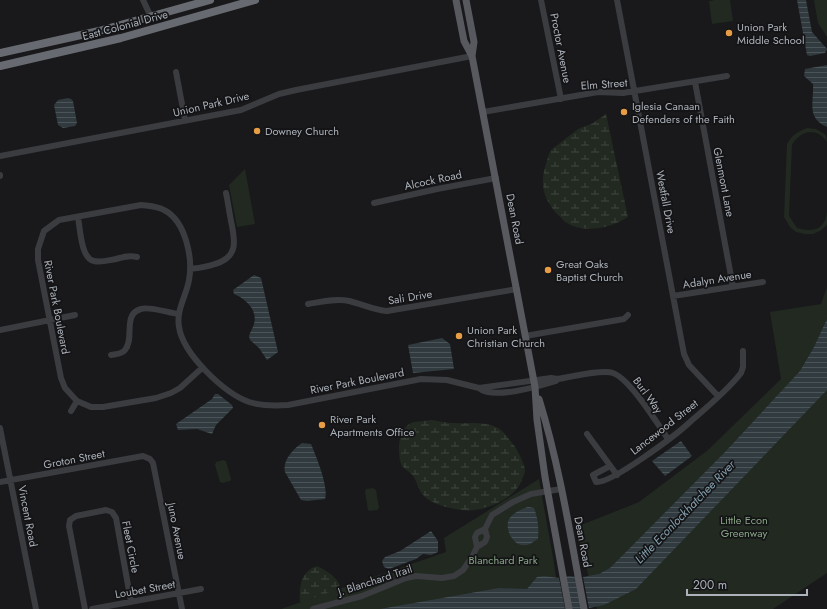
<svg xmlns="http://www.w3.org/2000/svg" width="827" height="609" viewBox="0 0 827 609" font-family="Jost,sans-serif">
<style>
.wetland{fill:url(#wetland-marsh)}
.park{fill:#212921}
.water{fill:url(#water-rules)}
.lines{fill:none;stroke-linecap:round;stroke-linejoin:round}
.minor{stroke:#3a3c40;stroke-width:6}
.major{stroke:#57595f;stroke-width:7}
.highway{stroke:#676b71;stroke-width:8}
.poi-dot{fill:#e79d45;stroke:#141416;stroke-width:1.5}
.labels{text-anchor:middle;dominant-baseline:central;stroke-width:3.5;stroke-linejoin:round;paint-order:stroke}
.street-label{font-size:11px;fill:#acb2ba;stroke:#141416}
.poi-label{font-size:11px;fill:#acb2ba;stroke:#141416;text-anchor:start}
.park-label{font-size:11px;fill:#87a485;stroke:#141416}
.water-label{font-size:12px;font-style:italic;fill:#86a3b2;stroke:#141416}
</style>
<defs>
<pattern id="wetland-marsh" width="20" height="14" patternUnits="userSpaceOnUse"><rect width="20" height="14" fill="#212921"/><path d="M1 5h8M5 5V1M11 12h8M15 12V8" fill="none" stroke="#3f463f"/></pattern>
<pattern id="water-rules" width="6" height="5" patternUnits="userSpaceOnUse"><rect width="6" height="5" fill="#303a3f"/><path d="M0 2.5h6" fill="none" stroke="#4b5459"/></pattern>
</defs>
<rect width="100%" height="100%" fill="#19191b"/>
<!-- wetland -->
<path class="wetland" d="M606 114 628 217C611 228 585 234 567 223 563 221 561 217 558 215 544 200 540 187 545 167 547 161 548 155 551 150L578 129 593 123Z
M432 420C439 421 447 423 454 423 468 424 482 421 496 427 503 430 508 438 513 444 517 449 525 464 525 471 525 473 524 475 523 477 517 497 494 507 475 510 462 512 433 506 424 496 419 491 417 483 414 477 411 472 403 469 401 464 397 451 398 426 414 422 420 421 427 421 432 420Z
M317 566C327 571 340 578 341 591L302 603 300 602C299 587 301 571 317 566Z"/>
<!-- park -->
<path class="park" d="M715 0H730L733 21 712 24 709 1Z
M814 0H827V37L818 23Z
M807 128 816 129 826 135 827 142C816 126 800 131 792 145L789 216 797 228C813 233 826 229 827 211V225L820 231 813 234H805L796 232 790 227 784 217 787 144C792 135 797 132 807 128Z
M245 169 255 224 237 227 229 185Z
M827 287V573L773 609H597L576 527 639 502 708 450 781 379 770 312 821 304Z
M223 460 226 461 231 479 230 481 223 483 220 482 215 465 216 462Z
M539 479 554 563 560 609H281L446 552 444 538Z
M373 488 376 490 379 508 377 510 370 511 368 510 365 492 366 489Z"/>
<!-- water -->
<path class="water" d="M797 0H806L812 32 827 49 825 53 810 56 807 55Z
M827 65V127C806 118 814 102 813 84L804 76 805 69Z
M68 98 71 99 73 101 77 123 75 126 63 128 58 125 54 105 58 100Z
M254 275 261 278 278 352 267 360 259 348 250 340 249 336C250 332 253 328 254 324 258 310 246 299 234 294L233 290Z
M827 319V390L636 589 604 605 589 608 583 577 599 574 610 568 726 451 800 371 814 347Z
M442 338 450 344 454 369 413 373 408 345Z
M215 394H218L232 405 233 408 216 425 212 434 197 429 178 430 176 424 212 399Z
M681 441 692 456 665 476 652 461Z
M302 443 311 444C316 456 329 487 325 499L307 501 301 500 285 472C282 461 293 449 302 443Z
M528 507 534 508C538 518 539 528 538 539 534 541 531 544 527 545 514 548 504 530 509 519 513 513 521 509 528 507Z
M431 531 438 541V552L431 555 423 554 416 559 389 569 384 567 382 561 385 557 400 551Z
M544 576 559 578 565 609H380L499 588 527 589 537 577Z
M569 576 578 577 582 609H569L563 577Z"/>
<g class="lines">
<!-- minor -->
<path class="minor" d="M143 0 151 17
M541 0 561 99
M617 0 684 354 689 365 718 396
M176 72 185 120
M695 82 733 287
M483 112 598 92 623 93 635 91 727 76
M0 156 241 110 279 94 296 90 472 56
M0 175V176
M374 203 437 189 496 178
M78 217C80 228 81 259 94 261 101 263 109 260 116 259 123 257 130 255 137 257
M190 269C198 268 207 267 215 264 239 257 235 240 231 221 229 211 228 202 226 193
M673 296 763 282
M308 304C321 302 336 298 349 301 362 304 374 310 387 311L517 289
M0 330 75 315
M525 336 624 319 628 315
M111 355C116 354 122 354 125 350 135 339 122 314 141 309 149 306 169 313 178 314
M202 368 180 388 171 393 156 398 103 407H91L77 401 65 388 61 378 38 260V249L44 231 59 220 141 205C148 206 157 206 164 210 186 221 193 259 189 280 186 297 176 310 179 327 183 354 224 393 249 402 262 406 274 406 288 405L421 379 447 380 479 388C492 400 540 386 556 381L558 379
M479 388 551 378 558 379C570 377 603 369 613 373 630 379 657 423 668 439
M71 411 77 401
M0 428 36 609
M587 434 617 475
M610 466 593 475 596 482C611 484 676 435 690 422 706 408 728 390 741 373L743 367V351
M0 482 143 456 150 459 153 463 182 609
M477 547 475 537 477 533 485 529 492 515 513 502 531 494 561 489
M85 609 69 526 70 520 76 516 106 510 112 512 116 518 131 602
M92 609 201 589
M313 609 362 596 406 578 416 576 442 578 454 576 463 570 472 557 477 547 485 542 487 537 485 529"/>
<!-- major -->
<path class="major" d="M456 0 464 41 472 56 535 387 537 420 545 477 569 609
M466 0 474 42 472 56
M539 399C560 467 571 539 584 609"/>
<!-- highway -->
<path class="highway" d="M0 53 99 31 210 0
M0 66 121 38 255 0"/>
</g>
<!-- markers -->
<g class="poi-dot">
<circle cx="729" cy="33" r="4"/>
<circle cx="624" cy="112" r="4"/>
<circle cx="257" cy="131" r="4"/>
<circle cx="548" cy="270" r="4"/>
<circle cx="459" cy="336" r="4"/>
<circle cx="322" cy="425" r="4"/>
</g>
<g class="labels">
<!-- street labels -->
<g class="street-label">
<text transform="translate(125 25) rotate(-15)">East Colonial Drive</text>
<text transform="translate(561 48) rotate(79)">Proctor Avenue</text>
<text transform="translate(604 84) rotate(-4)">Elm Street</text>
<text transform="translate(211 104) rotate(-13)">Union Park Drive</text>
<text transform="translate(433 180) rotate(-12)">Alcock Road</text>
<text transform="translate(724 182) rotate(79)">Glenmont Lane</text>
<text transform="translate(666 202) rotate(79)">Westfall Drive</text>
<text transform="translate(515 219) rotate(79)">Dean Road</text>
<text transform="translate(717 279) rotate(-9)">Adalyn Avenue</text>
<text transform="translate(410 297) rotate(-9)">Sali Drive</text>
<text transform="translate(57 307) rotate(79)">River Park Boulevard</text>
<text transform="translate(357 381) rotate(-11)">River Park Boulevard</text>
<text transform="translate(648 395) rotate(54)">Burl Way</text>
<text transform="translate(664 427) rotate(-38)">Lancewood Street</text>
<text transform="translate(74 459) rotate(-11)">Groton Street</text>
<text transform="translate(28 516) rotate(79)">Vincent Road</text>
<text transform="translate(177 531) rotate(79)">Juno Avenue</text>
<text transform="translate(583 542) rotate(79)">Dean Road</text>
<text transform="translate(131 547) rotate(79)">Fleet Circle</text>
<text transform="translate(375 580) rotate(-18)">J. Blanchard Trail</text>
<text transform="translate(145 589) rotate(-10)">Loubet Street</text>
</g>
<!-- poi labels -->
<g class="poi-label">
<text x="737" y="27">Union Park<tspan x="737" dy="13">Middle School</tspan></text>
<text x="632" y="106">Iglesia Canaan<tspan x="632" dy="13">Defenders of the Faith</tspan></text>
<text x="265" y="131">Downey Church</text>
<text x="556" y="264">Great Oaks<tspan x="556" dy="13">Baptist Church</tspan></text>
<text x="467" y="330">Union Park<tspan x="467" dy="13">Christian Church</tspan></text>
<text x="330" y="419">River Park<tspan x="330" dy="13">Apartments Office</tspan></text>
</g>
<!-- park labels -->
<g class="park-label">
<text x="744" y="520">Little Econ<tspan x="744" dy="13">Greenway</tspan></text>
<text x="503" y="560">Blanchard Park</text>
</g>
<!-- water labels -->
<g class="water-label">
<text transform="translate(685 512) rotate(-46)">Little Econlockhatchee River</text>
</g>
</g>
<!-- scale -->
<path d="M687 589v6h120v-6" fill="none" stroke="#acb2ba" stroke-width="2"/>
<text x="693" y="589" font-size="12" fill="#acb2ba" stroke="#141416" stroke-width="3" paint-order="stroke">200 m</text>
</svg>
